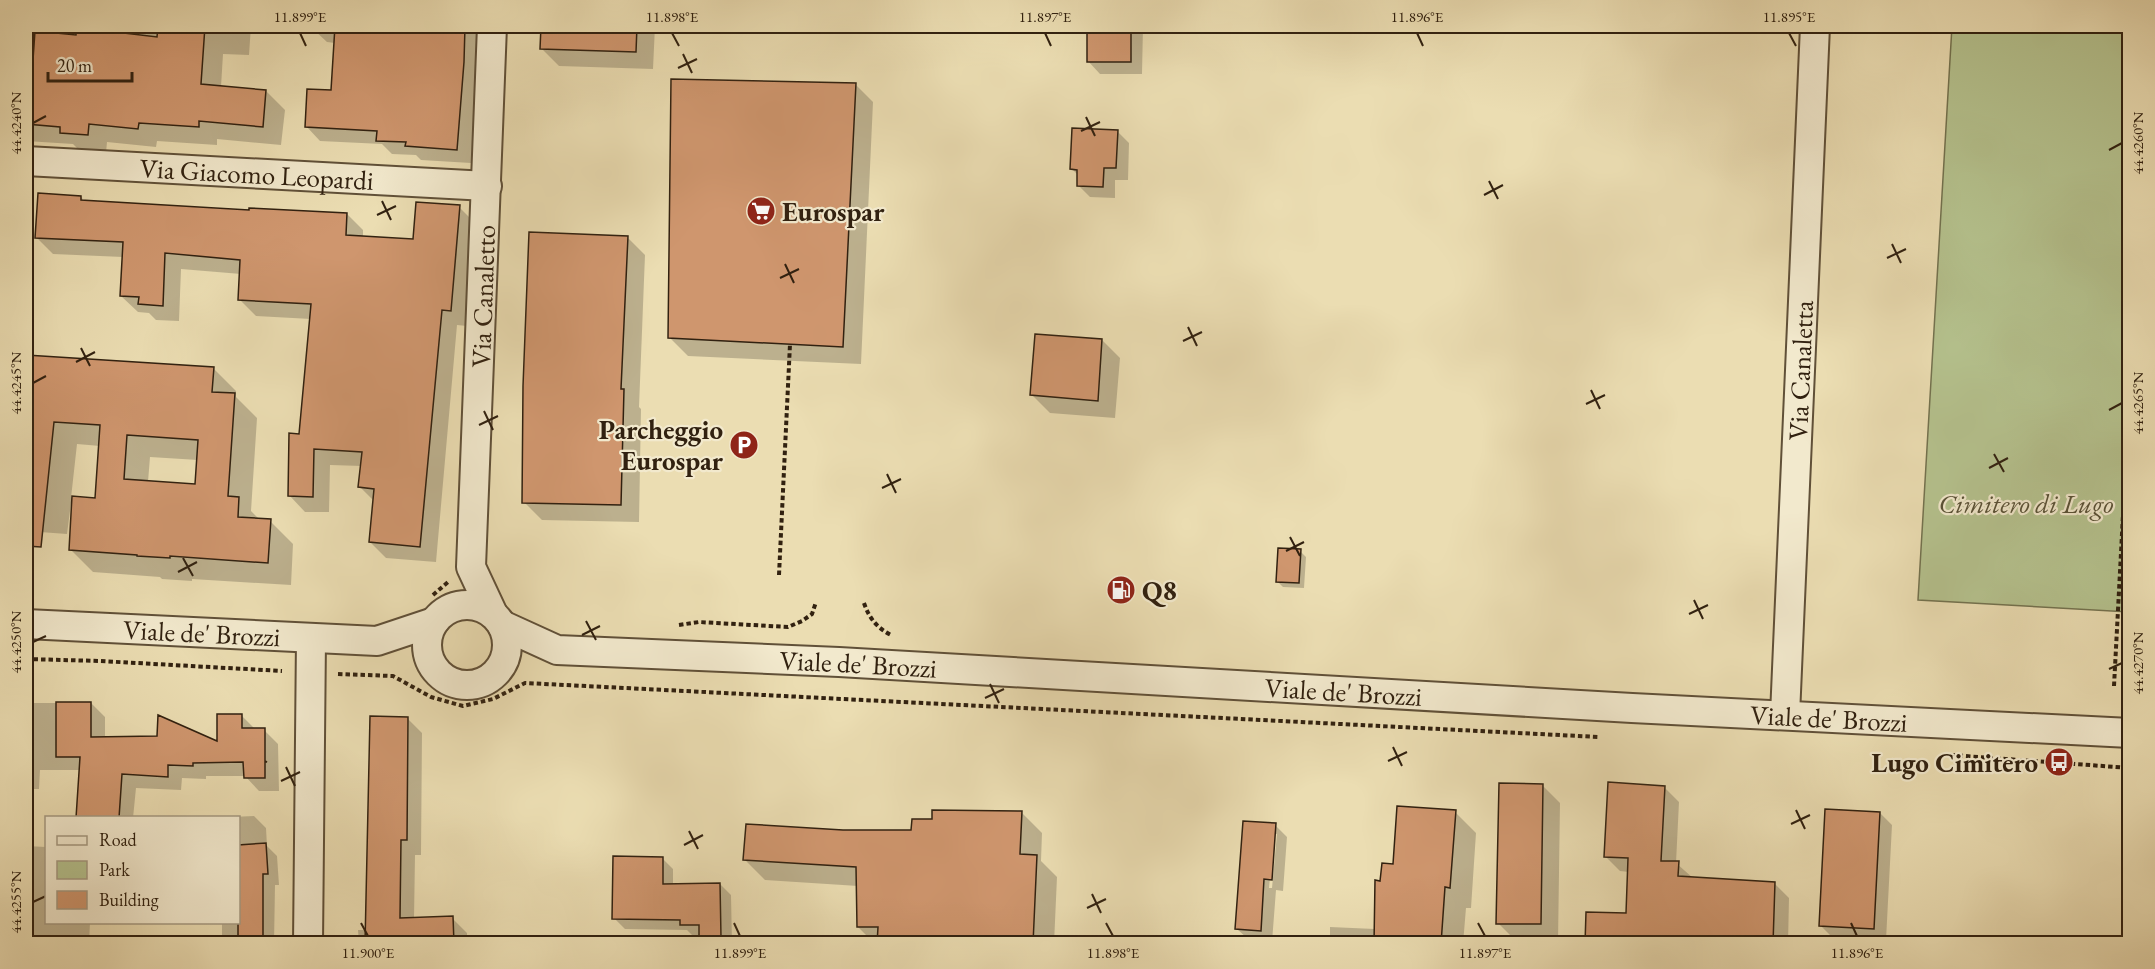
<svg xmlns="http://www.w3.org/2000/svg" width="2155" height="969" viewBox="0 0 2155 969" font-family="'EB Garamond',serif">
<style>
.green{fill:#b5c28e;stroke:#73724f;stroke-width:1.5}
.shadow{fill:#0003;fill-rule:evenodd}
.building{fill:#cf966e;stroke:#312110;stroke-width:1.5;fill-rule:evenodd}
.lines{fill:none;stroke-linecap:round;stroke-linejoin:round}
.minor-casing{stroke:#605038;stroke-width:32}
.path{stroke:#312110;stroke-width:4;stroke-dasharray:4.5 3;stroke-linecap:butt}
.minor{stroke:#f2e9cd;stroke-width:28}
.ticks{fill:none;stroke:#312110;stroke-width:2}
.labels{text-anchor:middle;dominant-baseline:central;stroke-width:4.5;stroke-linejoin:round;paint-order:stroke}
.street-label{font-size:27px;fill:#312110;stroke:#f2e9cd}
.poi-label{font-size:27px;font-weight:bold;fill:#312110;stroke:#f2e9cd;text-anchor:start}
.park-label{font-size:27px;font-style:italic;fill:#595136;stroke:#f2e9cd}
.neatline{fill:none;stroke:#312110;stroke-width:2}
.ticks-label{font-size:15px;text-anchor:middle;fill:#312110}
</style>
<rect width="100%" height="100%" fill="#ebddb2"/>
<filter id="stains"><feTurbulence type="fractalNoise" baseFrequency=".00333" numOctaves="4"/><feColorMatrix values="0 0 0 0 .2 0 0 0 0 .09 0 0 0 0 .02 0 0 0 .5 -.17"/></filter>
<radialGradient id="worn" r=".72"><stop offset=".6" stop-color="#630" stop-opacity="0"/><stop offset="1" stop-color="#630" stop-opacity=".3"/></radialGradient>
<!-- green -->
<path class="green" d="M1952 26H2129V612L1918 600Z"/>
<!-- shadow -->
<path class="shadow" d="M78 26H251L249 55 223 54 221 87 266 91 285 110 281 145 217 139V145L157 141 156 147 107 142 106 153 80 151 73 144 26 141V52L35 53 77 37Z
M313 26H479L478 77 471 163 421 160 416 155 392 154 382 144 320 141 306 126 332 92 335 43 327 42 312 28Z
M542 26H655L653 69 559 66 541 48Z
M1088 26H1143L1142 74H1100L1088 61Z
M855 84 873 102 861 364 688 356 670 338Z
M1117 131 1129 143 1128 180H1115V198L1090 197 1078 185 1079 176 1072 169Z
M81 197 85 202 251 212 347 214 363 230V238L415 240 459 207 475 223 467 326 457 325 436 562 386 558 370 542 374 501 360 487 362 466 330 465 329 512H305L289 495 301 435 311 319 256 316 239 299 241 274 181 269 179 321 156 320 149 313 138 312 121 296 123 257 53 254 37 238Z
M627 237 645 255 639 407 641 409 639 522 542 520 524 502Z
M1102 340 1120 358 1115 418 1050 413 1032 395Z
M26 356 213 368 236 391V397L257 418 251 511 260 520 270 521 293 544 291 585 192 579V581L162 579 160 577 93 572 70 549 73 503H71L67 534 26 531ZM77 444 100 446 96 499 71 498ZM150 457 198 460 196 485 148 482Z
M1300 551 1306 557 1304 588 1283 587 1277 581Z
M26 703H91L105 717V738L219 743 242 716 256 730H264L278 744 279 791H259L245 776H206V779L182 778 181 790 136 788 133 818H77L81 770H40L39 789H26Z
M407 718 422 733 421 855H415L414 919 452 918 467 933V944H359L358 930H366Z
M1542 785 1560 803 1558 942 1516 941 1498 923Z
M1664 787 1679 802 1676 863 1693 878 1774 883 1789 898 1788 944H1586L1628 915 1629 872 1620 871 1605 856Z
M1021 812 1042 833 1041 861 1057 877 1054 944H875L858 927V886L765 880 745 860 843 831H913L933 821Z
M1455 812 1476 833 1471 908H1466L1463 944H1330V927L1375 929 1382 882 1395 866Z
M1880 813 1892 825 1886 940 1833 938 1821 926Z
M254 816 266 828 267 846 277 856 279 885H275L274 944H230L222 936V923L184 922H238V818L231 817Z
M1275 825 1287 837 1283 891 1276 890 1272 942 1249 940 1236 928ZM1274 834H1277L1272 888H1269Z
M26 846 46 847V922H90L89 944 26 941Z
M662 858 673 869V885L720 884 731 895 732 944H707L701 935H692L687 930 625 929 614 918Z
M1975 935 2039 939 2043 944H1974Z"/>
<!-- building -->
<path class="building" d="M77 26H100L99 30 157 37 158 26H205L201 84 266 90 263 127 199 121V127L139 123 138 129 89 124 88 135 60 133V127L26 124V74H32L35 31 76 35Z
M335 26H465L464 62 457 150 405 146 406 142 376 141 377 131 305 127 307 89 331 90Z
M541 26H637L636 52 540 49Z
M1087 26H1131V62H1087Z
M671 79 856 83 843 347 668 338Z
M1072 128 1118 130 1116 168H1104L1103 187 1077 186V170L1070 169Z
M38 193 81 196V200L249 210V208L347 213 346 235 413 239 416 202 460 205 451 311 442 310 420 547 369 542 374 489 358 487 362 452 314 449 313 497 288 496 289 433 299 434 311 304 238 300 240 260 165 253 163 306 138 304 139 297 120 296 123 242 35 238Z
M529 232 628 236 621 389H624L621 505 522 503 523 386Z
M1035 334 1102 339 1098 401 1030 395Z
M26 355 214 367 212 392 235 393 228 496 239 497 238 517 271 519 268 563 170 556V558L137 556V555L69 550 72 496 95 498 100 425 54 422 41 547 26 546ZM127 435 198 440 195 484 124 479Z
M1278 548 1301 549 1299 583 1276 582Z
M56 702H91V737L157 736 158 715 217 741V714H242V728H265V761L267 762H265V778H244L243 762 193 763V766L168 765V777L122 774 119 818H76L80 757H56Z
M370 716 408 717 407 840H401L400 918 453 916 454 944H365Z
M1608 782 1665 786 1661 861H1679L1678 876 1775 882 1773 944H1585L1586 912 1626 913 1628 858 1604 857Z
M1499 783 1543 784 1541 924H1496Z
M1397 806 1456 810 1450 888 1445 887 1441 944H1374L1375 880 1380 881 1382 863 1393 864Z
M1825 809 1880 812 1874 929 1819 926Z
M932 810 1022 811 1020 854 1037 855 1033 944H877L878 927H857L856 867 743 860 746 824 843 830H911L912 819H932Z
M1243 821 1276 823 1272 880 1264 879 1261 931 1235 929Z
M266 843 268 874H263V937H238V845Z
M613 856 663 857V884L720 883 721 937H699V925H680V920L612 919Z"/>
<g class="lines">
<!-- minor casing -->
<g class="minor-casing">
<g id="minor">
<path d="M492 26 471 567 493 614"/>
<path id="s1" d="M26 161 487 186"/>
<circle cx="467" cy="645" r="40"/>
<path id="s2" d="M26 624 377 641 434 622"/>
<path id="s3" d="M502 625 557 650 839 662 1632 708 2130 733"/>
<path id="s4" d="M1785 715 1815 26"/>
<path d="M308 944 311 638"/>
</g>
</g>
<!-- path -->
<path class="path" d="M779 575 790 344
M433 595 448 582
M864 603C869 618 877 628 891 635
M679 625 699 622 788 627 802 621 812 614 816 602
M26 659 100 661 282 671
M338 674 393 676 431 697 463 706 493 699 525 683 1599 737
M2114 686 2130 382
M1951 755 2130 768"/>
<!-- minor -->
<use href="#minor" class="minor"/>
</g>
<!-- ticks -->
<path class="ticks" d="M300 33 306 46M672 33 679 46M1045 33 1051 46M1417 33 1423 46M1789 33 1796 46M683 54 692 73M678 68 697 59M1086 117 1095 136M33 123 46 116M1081 131 1100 122M2109 150 2122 143M1489 181 1498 199M1484 195 1503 185M382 201 391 220M377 215 396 206M1892 244 1901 263M1887 258 1906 249M785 264 794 283M780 278 799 269M1188 327 1197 346M1183 341 1202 332M81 348 90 366M76 362 95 352M33 383 46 376M1591 390 1600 409M1586 404 1605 395M2109 410 2122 403M484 411 493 430M479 425 498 416M1994 454 2004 472M1989 468 2008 458M887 474 896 493M882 488 901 479M1290 537 1300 556M1286 551 1304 542M183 558 193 576M178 572 197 562M1694 600 1703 619M1689 614 1708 605M586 621 596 640M582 635 600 626M33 642 46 636M2109 669 2122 663M990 684 999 703M985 698 1004 689M1393 747 1402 766M1388 761 1407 752M286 767 295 786M281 781 300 772M1796 810 1805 829M1791 824 1810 815M689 831 698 849M684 845 703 835M1092 894 1101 913M33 902 46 896M1087 908 1106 899M361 923 368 936M734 923 740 936M1106 923 1113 936M1478 923 1485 936M1851 923 1857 936"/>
<!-- icons -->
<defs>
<g id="supermarket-disc" transform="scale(1.5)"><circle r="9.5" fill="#8f2418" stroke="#f2e9cd"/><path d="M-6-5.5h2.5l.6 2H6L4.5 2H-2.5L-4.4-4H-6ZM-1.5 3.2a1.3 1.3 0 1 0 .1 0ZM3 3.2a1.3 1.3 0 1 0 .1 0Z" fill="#fff"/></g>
<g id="parking-disc" transform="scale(1.5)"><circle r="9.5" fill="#8f2418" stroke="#f2e9cd"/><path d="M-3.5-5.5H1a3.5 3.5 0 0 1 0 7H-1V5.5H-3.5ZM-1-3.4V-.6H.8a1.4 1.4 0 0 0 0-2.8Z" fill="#fff"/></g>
<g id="fuel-disc" transform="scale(1.5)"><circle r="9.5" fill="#8f2418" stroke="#f2e9cd"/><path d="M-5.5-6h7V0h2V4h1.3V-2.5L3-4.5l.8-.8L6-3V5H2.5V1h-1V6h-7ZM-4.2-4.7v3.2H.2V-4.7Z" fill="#fff"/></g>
<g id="bus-disc" transform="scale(1.5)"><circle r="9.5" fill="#8f2418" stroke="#f2e9cd"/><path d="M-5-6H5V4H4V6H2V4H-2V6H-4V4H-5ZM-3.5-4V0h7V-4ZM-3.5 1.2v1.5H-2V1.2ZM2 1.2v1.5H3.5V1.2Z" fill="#fff"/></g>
</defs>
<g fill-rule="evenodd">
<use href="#supermarket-disc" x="761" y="211"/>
<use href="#parking-disc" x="744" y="445"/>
<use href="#fuel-disc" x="1121" y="590"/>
<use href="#bus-disc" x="2059" y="762"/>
</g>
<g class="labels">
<!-- street labels -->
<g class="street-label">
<text stroke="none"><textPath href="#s1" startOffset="231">Via Giacomo Leopardi</textPath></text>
<text transform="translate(483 296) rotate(-88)">Via Canaletto</text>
<text stroke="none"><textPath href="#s4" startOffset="345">Via Canaletta</textPath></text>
<text stroke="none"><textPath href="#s2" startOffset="176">Viale de' Brozzi</textPath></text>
<text stroke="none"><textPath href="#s3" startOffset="362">Viale de' Brozzi</textPath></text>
<text stroke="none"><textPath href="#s3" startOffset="848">Viale de' Brozzi</textPath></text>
<text stroke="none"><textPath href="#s3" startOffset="1334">Viale de' Brozzi</textPath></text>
</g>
<!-- poi labels -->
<g class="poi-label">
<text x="782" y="211">Eurospar</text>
<text x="723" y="429" text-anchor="end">Parcheggio<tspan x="723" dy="31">Eurospar</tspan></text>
<text x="1142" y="590">Q8</text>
<text x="2038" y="762" text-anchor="end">Lugo Cimitero</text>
</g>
<!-- park labels -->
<g class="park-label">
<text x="2026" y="503">Cimitero di Lugo</text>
</g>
</g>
<!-- margin -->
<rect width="2155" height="969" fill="none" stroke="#ebddb2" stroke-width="66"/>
<!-- legend -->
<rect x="45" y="816" width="195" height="108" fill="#f2e9cd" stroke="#a59981" stroke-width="1.5"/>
<rect x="57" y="836" width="30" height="9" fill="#f2e9cd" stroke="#a59981" stroke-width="1.5"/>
<text x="99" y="846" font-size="18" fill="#312110">Road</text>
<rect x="57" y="861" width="30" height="18" fill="#b5c28e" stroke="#a59981" stroke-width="1.5"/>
<text x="99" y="876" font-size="18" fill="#312110">Park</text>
<rect x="57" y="891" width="30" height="18" fill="#cf966e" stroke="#a59981" stroke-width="1.5"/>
<text x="99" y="906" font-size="18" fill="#312110">Building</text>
<!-- scale -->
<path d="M48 72v9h84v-9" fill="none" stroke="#312110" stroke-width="3"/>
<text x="57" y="72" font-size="18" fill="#312110" stroke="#f2e9cd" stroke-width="4.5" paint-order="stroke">20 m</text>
<rect x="33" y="33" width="2089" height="903" class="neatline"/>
<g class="ticks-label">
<text x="300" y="22">11.899°E</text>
<text x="672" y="22">11.898°E</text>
<text x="1045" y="22">11.897°E</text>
<text x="1417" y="22">11.896°E</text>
<text x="1789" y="22">11.895°E</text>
<text transform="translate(16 123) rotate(-90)" y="5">44.4240°N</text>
<text transform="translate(2138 143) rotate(-90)" y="5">44.4260°N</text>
<text transform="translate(16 383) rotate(-90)" y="5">44.4245°N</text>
<text transform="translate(2138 403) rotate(-90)" y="5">44.4265°N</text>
<text transform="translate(16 642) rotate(-90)" y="5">44.4250°N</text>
<text transform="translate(2138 663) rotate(-90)" y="5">44.4270°N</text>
<text transform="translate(16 902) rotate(-90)" y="5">44.4255°N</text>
<text x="368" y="958">11.900°E</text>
<text x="740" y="958">11.899°E</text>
<text x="1113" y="958">11.898°E</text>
<text x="1485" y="958">11.897°E</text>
<text x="1857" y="958">11.896°E</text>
</g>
<rect width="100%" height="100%" filter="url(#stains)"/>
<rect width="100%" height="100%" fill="url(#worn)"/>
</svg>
